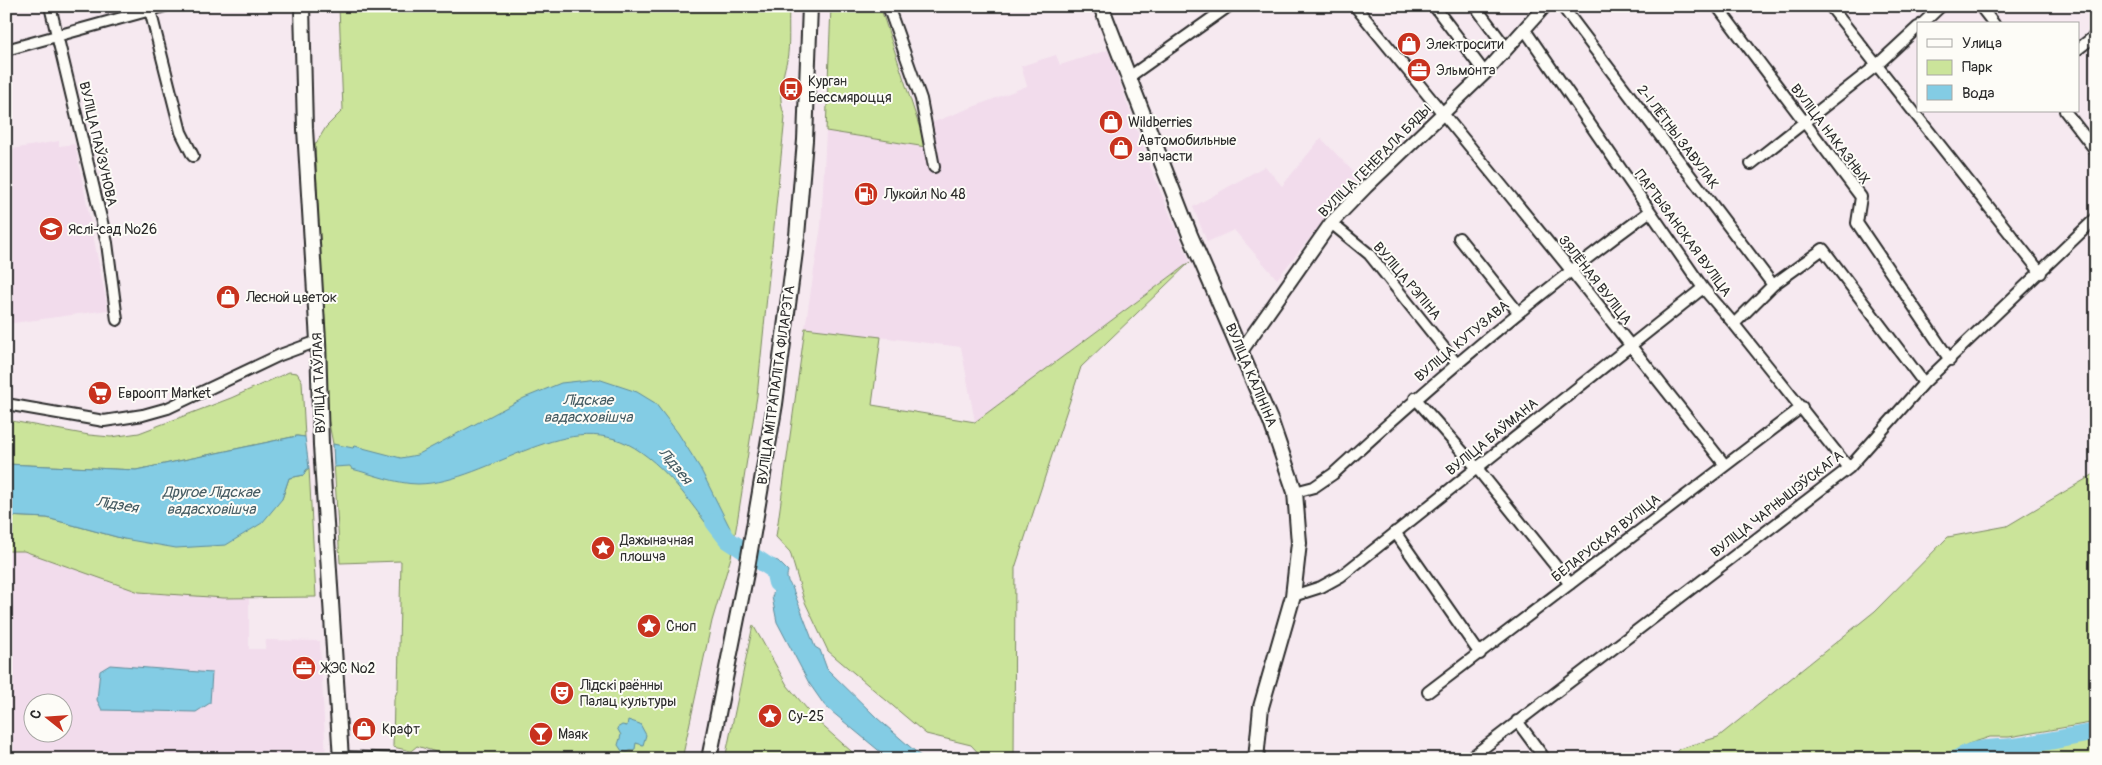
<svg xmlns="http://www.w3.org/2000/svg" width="2102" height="765" viewBox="0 0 2102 765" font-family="Pangolin,sans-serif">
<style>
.built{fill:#f2dcec;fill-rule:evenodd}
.green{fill:#cbe49a;stroke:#7b8862}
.water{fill:#83cce4;stroke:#608c9a}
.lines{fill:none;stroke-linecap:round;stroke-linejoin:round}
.river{stroke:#83cce4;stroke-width:18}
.minor-casing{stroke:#2b2b2b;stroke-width:14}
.tertiary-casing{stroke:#2b2b2b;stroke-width:16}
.secondary-casing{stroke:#2b2b2b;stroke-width:18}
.minor{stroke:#fdfcf7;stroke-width:10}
.tertiary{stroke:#fdfcf7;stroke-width:12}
.secondary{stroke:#fdfcf7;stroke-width:14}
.labels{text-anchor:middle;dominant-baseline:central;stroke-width:4;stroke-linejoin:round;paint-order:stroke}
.poi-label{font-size:14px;fill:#2b2b2b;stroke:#fdfcf7;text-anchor:start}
.street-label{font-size:14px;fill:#2b2b2b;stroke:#fdfcf7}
.water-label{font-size:15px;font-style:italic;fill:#455b62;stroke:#fdfcf7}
</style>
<rect width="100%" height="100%" fill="#f6e9f0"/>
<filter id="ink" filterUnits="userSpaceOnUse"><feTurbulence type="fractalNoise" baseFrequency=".02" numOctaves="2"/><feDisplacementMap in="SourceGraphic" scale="10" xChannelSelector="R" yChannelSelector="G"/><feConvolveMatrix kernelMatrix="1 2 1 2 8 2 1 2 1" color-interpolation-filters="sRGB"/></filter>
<g filter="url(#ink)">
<!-- built -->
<path class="built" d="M1108 50 1149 164 1190 262 975 422 961 347 805 328 821 226 826 131 926 147 921 127 1027 86 1021 66 1056 55 1060 65Z
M1321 138 1363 182 1316 230 1277 279 1234 230 1207 242 1193 207 1265 166 1282 186Z
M59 141V146L75 144 108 310 6 324V241L11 240 6 218V150Z
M6 551H24L139 592 249 598V649H265L266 640 320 641 326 759H6ZM32 702H62V732H32Z"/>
<!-- green -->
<path class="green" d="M339 6H785L789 9C788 25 790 44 787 60 782 80 777 97 785 117L757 396 737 523 731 557 712 621 682 759H458L417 746 411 751 393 747 394 699 398 689 401 561 340 563 333 444 328 418 315 145 326 127 343 110Z
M831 6H880L926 147 826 131Z
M1190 262 1081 367 1015 568 1014 759H984L971 745 926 734 828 651 804 600 790 552 776 537 805 328 881 337 872 405 975 422Z
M289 372 297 373 302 381 305 437 297 436 136 470 6 464V420L89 435 111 437 139 433 231 398Z
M309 468 316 597 224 598 139 592 24 551H6V516L47 518 124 539 282 499 289 478 304 475 306 470Z
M2096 473V722L2009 737H1990L1968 744 1944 759H1669L1679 749 1718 737 1875 611 1948 537 2007 526Z
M753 625 787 685 817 721 860 759H725Z
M2096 738V759H1966L1970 756Z"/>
<!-- water -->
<path class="water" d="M598 379 637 392 655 403 678 433 700 468 730 528 726 548C696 514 679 479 641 452 570 401 491 483 418 484 397 484 372 474 352 469L350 466 334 467 333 444 353 448 355 446 401 458 417 455 524 398 561 383Z
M297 436 305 437 309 468 306 470 304 475 289 478 282 499 262 523 226 545 176 548 124 539 47 518 6 516V464L136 470Z
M767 558 778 561 788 571C786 578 787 581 792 587L815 647 820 650 827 669 877 718 924 759H889L825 706 809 683 777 622 772 597 775 588 773 581 769 578V573L764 571Z
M110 665 212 673 210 703 196 712 102 710 97 700 100 671Z
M628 720 640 724 646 735 643 745 636 743 635 749 627 752 622 751 618 745 621 735 617 728 622 725 627 726Z"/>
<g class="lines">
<!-- river -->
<path class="river" d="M714 522 728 540 774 570 777 583
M1957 759C1976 745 1997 750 2020 746 2045 742 2070 737 2096 732"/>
<!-- minor casing -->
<g class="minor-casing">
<path id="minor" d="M50 6 107 243 117 320
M149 6 181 132 193 156
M888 6 921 99 934 167
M1355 6 1570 269 1725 465
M1434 6 1485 73
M1475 6 1507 49
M1562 6 1773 285
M1717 6 1861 197 1857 223 1950 360
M1830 6 2041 273
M1980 6 1994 24
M1922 24 1941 6
M1525 30 1703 288 1734 324 1849 468
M2078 49 2096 35
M6 50 165 6
M1129 77 1229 6
M2065 111 2096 151
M1751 164 1877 65 1918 27
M1331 223 1369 254 1456 363
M1459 238 1518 312
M1734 324 1773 285 1823 249 1924 383
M1415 398 1476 467 1570 584
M6 404 104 421 143 415 168 408 280 355 318 341
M1295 492 1314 487 1333 474C1434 381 1538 293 1649 212
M1395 532 1480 654
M1293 596 1321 587 1341 576 1703 288
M1428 692 1802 407
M1517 721 1545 759
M340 757 410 759
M1469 759 1849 468 1924 383 2096 218"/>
</g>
<!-- tertiary casing -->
<g class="tertiary-casing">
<path id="tertiary" d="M1242 350 1331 223 1366 187 1485 73 1545 6"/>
</g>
<!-- secondary casing -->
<g class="secondary-casing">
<path id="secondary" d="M302 6 305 129 318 341 321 445 341 759
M1101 6 1190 235 1271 422 1295 492 1299 543 1293 596 1261 707 1256 759
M709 759 747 568 775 404 797 236 805 140 810 6"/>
</g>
<!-- minor -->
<use href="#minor" class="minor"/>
<!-- tertiary -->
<use href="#tertiary" class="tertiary"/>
<!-- secondary -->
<use href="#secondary" class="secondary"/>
</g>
</g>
<!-- icons -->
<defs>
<g id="shop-disc" transform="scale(1.25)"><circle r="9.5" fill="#c8321e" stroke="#fdfcf7"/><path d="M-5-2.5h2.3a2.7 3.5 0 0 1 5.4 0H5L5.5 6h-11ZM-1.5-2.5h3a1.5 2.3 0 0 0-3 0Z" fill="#fff"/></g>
<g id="office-disc" transform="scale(1.25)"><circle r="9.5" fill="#c8321e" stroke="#fdfcf7"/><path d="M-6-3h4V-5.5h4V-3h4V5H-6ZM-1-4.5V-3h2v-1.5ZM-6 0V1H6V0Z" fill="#fff"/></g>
<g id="bus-disc" transform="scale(1.25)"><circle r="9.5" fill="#c8321e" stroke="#fdfcf7"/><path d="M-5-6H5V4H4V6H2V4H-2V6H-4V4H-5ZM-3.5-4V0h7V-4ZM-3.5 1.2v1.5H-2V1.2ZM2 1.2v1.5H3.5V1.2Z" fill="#fff"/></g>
<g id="fuel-disc" transform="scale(1.25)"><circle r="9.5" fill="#c8321e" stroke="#fdfcf7"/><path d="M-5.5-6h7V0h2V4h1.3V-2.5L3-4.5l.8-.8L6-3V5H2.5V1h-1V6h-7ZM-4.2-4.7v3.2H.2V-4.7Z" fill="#fff"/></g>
<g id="school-disc" transform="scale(1.25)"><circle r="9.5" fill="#c8321e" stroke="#fdfcf7"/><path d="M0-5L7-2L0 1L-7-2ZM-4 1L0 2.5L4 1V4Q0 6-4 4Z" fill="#fff"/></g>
<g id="supermarket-disc" transform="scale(1.25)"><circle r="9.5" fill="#c8321e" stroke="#fdfcf7"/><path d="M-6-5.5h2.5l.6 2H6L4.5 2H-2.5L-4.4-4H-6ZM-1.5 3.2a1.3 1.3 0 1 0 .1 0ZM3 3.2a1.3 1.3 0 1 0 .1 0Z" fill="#fff"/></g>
<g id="sight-disc" transform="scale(1.25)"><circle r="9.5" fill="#c8321e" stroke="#fdfcf7"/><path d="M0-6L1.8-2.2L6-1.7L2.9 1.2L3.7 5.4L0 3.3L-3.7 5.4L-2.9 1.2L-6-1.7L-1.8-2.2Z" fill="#fff"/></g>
<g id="theatre-disc" transform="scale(1.25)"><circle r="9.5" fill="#c8321e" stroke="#fdfcf7"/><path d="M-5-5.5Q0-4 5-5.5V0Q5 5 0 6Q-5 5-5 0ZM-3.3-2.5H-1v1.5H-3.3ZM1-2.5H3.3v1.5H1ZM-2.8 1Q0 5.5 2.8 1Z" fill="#fff"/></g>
<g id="bar-disc" transform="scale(1.25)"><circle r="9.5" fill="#c8321e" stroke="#fdfcf7"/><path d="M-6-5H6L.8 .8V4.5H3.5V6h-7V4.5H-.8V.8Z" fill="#fff"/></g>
</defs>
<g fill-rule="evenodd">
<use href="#shop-disc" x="1409" y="44"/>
<use href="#office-disc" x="1419" y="70"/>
<use href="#bus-disc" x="791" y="89"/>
<use href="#shop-disc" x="1111" y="122"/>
<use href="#shop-disc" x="1121" y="148"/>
<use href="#fuel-disc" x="866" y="194"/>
<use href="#school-disc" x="51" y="229"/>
<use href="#shop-disc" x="228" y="297"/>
<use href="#supermarket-disc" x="100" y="393"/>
<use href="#sight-disc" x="603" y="548"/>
<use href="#sight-disc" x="649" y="626"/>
<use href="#office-disc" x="304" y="668"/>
<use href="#theatre-disc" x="562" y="693"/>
<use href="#sight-disc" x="770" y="716"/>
<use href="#shop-disc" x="364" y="729"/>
<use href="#bar-disc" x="541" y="734"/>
</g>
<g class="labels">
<!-- poi labels -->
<g class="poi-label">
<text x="1426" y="44">Электросити</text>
<text x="1436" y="70">Эльмонта</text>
<text x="808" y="81">Курган<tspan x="808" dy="16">Бессмяроцця</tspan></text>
<text x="1128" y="122">Wildberries</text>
<text x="1138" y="140">Автомобильные<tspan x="1138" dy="16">запчасти</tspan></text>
<text x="884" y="194">Лукойл № 48</text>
<text x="68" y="229">Яслі-сад №26</text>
<text x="246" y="297">Лесной цветок</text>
<text x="118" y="393">Евроопт Market</text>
<text x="620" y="540">Дажыначная<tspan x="620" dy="16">плошча</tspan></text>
<text x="666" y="626">Сноп</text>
<text x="322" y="668">ЖЭС №2</text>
<text x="580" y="685">Лідскі раённы<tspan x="580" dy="16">Палац культуры</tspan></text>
<text x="788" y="716">Су-25</text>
<text x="382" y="729">Крафт</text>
<text x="558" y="734">Маяк</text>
</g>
<!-- street labels -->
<g class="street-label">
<text transform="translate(1830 134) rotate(53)">ВУЛІЦА НАКАЗНЫХ</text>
<text transform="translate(1678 137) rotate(53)">2-І ЛЁТНЫ ЗАВУЛАК</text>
<text transform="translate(98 144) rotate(77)">ВУЛІЦА ПАЎЗУНОВА</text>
<text transform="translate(1375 161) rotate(-45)">ВУЛІЦА ГЕНЕРАЛА БЯДЫ</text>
<text transform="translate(1683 233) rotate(54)">ПАРТЫЗАНСКАЯ ВУЛІЦА</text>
<text transform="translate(1595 280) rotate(52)">ЗЯЛЁНАЯ ВУЛІЦА</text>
<text transform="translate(1407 281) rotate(50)">ВУЛІЦА РЭПІНА</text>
<text transform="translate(1462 341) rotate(-40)">ВУЛІЦА КУТУЗАВА</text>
<text transform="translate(1251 375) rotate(67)">ВУЛІЦА КАЛІНІНА</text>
<text transform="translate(319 383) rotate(-92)">ВУЛІЦА ТАЎЛАЯ</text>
<text transform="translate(776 385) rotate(-82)">ВУЛІЦА МІТРАПАЛІТА ФІЛАРЭТА</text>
<text transform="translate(1492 437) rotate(-39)">ВУЛІЦА БАЎМАНА</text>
<text transform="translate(1777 504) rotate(-38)">ВУЛІЦА ЧАРНЫШЭЎСКАГА</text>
<text transform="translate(1606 538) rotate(-38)">БЕЛАРУСКАЯ ВУЛІЦА</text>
</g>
<!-- water labels -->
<g class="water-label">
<text x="588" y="400">Лідскае<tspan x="588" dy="17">вадасховішча</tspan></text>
<text transform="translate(675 466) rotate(50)">Лідзея</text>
<text x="211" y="492">Другое Лідскае<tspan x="211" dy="17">вадасховішча</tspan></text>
<text transform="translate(117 505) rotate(9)">Лідзея</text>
</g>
</g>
<!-- margin -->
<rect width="2102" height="765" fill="none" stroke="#fdfcf7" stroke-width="25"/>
<rect x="12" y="12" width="2077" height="740" fill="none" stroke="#2b2b2b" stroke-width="2" filter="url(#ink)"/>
<!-- legend -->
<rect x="1917" y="22" width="162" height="90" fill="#fdfcf7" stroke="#a9a8a5"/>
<rect x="1927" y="39" width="25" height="8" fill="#fdfcf7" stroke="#a9a8a5"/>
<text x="1962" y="48" font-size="15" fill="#2b2b2b">Улица</text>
<rect x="1927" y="60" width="25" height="15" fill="#cbe49a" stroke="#a9a8a5"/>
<text x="1962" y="72" font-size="15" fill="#2b2b2b">Парк</text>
<rect x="1927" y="85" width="25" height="15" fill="#83cce4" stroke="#a9a8a5"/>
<text x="1962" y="98" font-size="15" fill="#2b2b2b">Вода</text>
<!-- north arrow -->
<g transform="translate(48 718) rotate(287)"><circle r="24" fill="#fdfcf7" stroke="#a9a8a5"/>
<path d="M0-4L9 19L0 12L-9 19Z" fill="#c8321e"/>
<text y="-8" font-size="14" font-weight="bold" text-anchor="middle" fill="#2b2b2b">С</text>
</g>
</svg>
